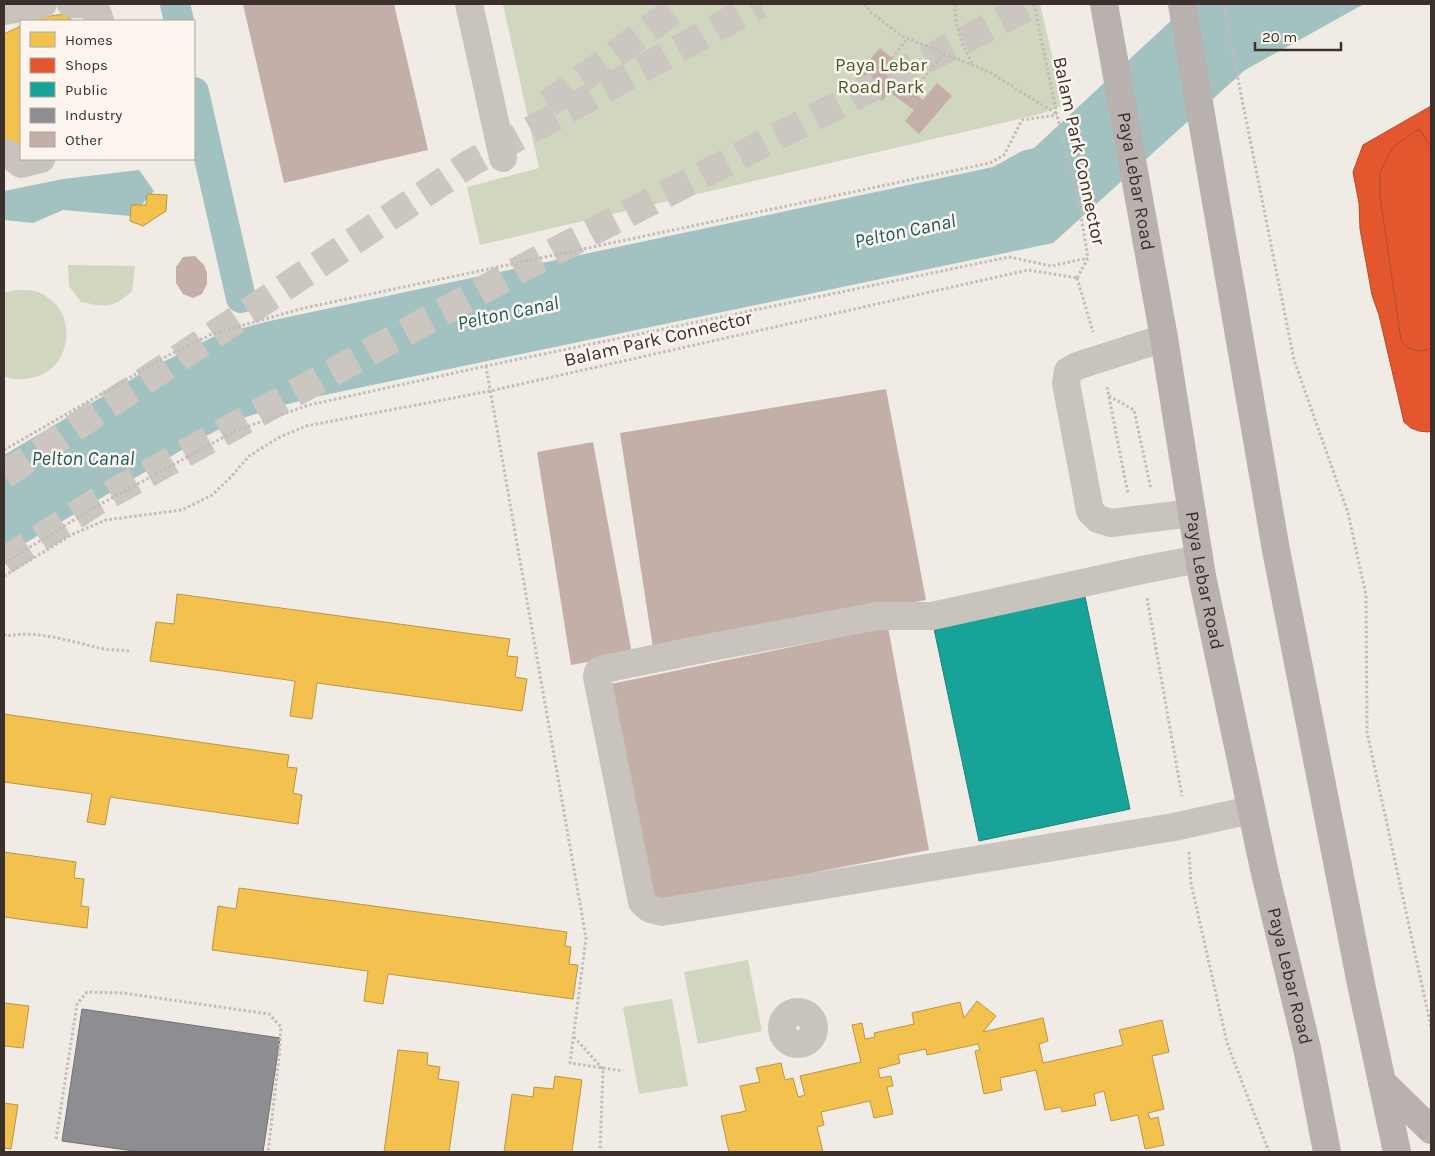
<svg xmlns="http://www.w3.org/2000/svg" width="1435" height="1156" viewBox="0 0 1435 1156" font-family="Karla,sans-serif">
<style>
.green{fill:#d1d6bf}
.water{fill:#a1c2c1}
.homes{fill:#f2c14e;stroke:#bb9644}
.shops{fill:#e4572e;stroke:#b14b2d}
.public{fill:#17a398;stroke:#228077}
.industry{fill:#8d8d92;stroke:#747173}
.lines{fill:none;stroke-linecap:round;stroke-linejoin:round}
.canal{stroke:#a1c2c1;stroke-width:30}
.building{fill:#c3afa7}
.highway-tunnel{stroke:#ccc6c0;stroke-width:28;stroke-dasharray:28 14;stroke-linecap:butt}
.path{stroke:#c2bbb6;stroke-width:3;stroke-dasharray:2.5 2.5;stroke-linecap:butt}
.minor{stroke:#c9c3be;stroke-width:28}
.major{stroke:#b8b1ad;stroke-width:28}
.labels{text-anchor:middle;dominant-baseline:central;stroke-width:5;stroke-linejoin:round;paint-order:stroke}
.park-label{font-size:19px;fill:#4a5a2e;stroke:#fbf5ee}
.street-label{font-size:19px;fill:#3b302b;stroke:#fbf5ee}
.water-label{font-size:20px;font-style:italic;fill:#1f5a5e;stroke:#fbf5ee}
</style>
<rect width="100%" height="100%" fill="#f0ebe5"/>
<!-- green -->
<path class="green" d="M503 4H1040L1064 105 1040 114 480 245 467 187 539 168Z
M68 265 135 266 132 291C112 309 107 307 81 302L69 286Z
M14 290C25 290 35 289 44 295 80 315 71 372 30 378 21 380 12 380 4 376V293Z
M748 960 762 1031 698 1044 684 972Z
M672 999 688 1086 639 1094 623 1007Z"/>
<!-- water -->
<path class="water" d="M1189 4H1364L1245 70 1053 243 315 397 280 406 240 419 200 439 4 556V455L147 370 213 337 265 322 993 167 1022 151 1034 148Z
M139 170 154 191 131 216 63 210 33 223 4 220V191L63 179Z"/>
<!-- homes -->
<path class="homes" d="M64 14 73 21H31L36 18Z
M21 26V148L4 154V34Z
M147 194 167 195 166 211 143 226 130 221 131 205H146Z
M177 594 510 639 507 656 518 657 515 677 527 679 522 711 317 683 312 719 290 716 295 681 150 661 156 622 174 624Z
M4 714 289 755 287 767 297 768 293 793 302 795 298 824 110 797 105 825 87 822 92 794 4 782Z
M4 852 76 862 74 878 84 879 81 906 89 907 87 928 4 917Z
M239 888 567 932 565 946 571 947 569 964 578 965 573 999 388 974 383 1004 364 1001 368 971 212 950 218 906 236 909Z
M977 1001 996 1016 983 1032 1043 1018 1048 1041 1039 1044 1043 1063 1123 1045 1119 1030 1162 1020 1169 1052 1152 1056 1164 1109 1148 1113 1150 1119 1158 1117 1164 1145 1145 1149 1138 1115 1111 1121 1104 1091 1094 1094 1096 1105 1062 1112 1061 1107 1045 1110 1036 1070 1000 1078 1002 1090 984 1094 975 1051 980 1050 978 1044 927 1055 926 1049 898 1055 900 1063 878 1069 880 1078 891 1076 893 1086 887 1087 893 1114 874 1118 870 1101 821 1112 824 1125 817 1127 823 1152H729L721 1116 746 1111 740 1086 760 1082 756 1068 781 1063 785 1080 793 1078 798 1097 805 1095 800 1076 861 1062 852 1025 862 1023 865 1039 875 1037 874 1033 914 1024 912 1013 960 1002 964 1018Z
M4 1003 29 1006 23 1048 4 1046Z
M398 1050 428 1053 427 1065 440 1067 438 1079 459 1082 449 1152H384Z
M555 1076 582 1080 572 1152H504L512 1094 533 1097 534 1087 553 1089Z
M4 1103 18 1105 11 1149 4 1148Z"/>
<!-- shops -->
<path class="shops" d="M1431 106V431L1428 432 1419 431 1411 428 1404 422 1379 315 1372 295 1360 229 1359 203 1353 172 1363 145Z
M1419 129 1431 147V347L1427 350 1416 351 1408 348 1401 340 1380 196V172L1393 147Z"/>
<!-- public -->
<path class="public" d="M1084 592 1130 809 979 841 933 624Z"/>
<!-- industry -->
<path class="industry" d="M82 1009 280 1038 263 1152H141L62 1141Z"/>
<g class="lines">
<!-- canal -->
<path class="canal" d="M175 4 179 21
M194 92 241 298"/>
</g>
<!-- building -->
<path class="building" d="M243 4H394L428 150 284 183Z
M880 48 908 71 899 80 923 100 937 83 952 96 919 134 905 121 914 110 889 92 882 101 855 77Z
M195 256 204 265 207 273V284L202 294 193 298 183 294 176 283V267L183 257Z
M886 389 926 600 653 648 620 433Z
M593 442 632 654 571 665 537 452Z
M888 627 929 850 649 905 606 685Z"/>
<g class="lines">
<!-- highway-tunnel -->
<path class="highway-tunnel" d="M548 104 682 4
M4 475 469 164 760 4
M4 561 96 502 528 265 1034 4"/>
<!-- path -->
<path class="path" d="M864 4 872 13 900 35 991 73 1057 114
M955 4C954 25 963 47 973 65
M1034 4 1057 115 1079 204 1088 258 1077 278
M1223 4 1294 360 1348 513 1366 595 1367 732 1431 1027
M892 58 908 38
M894 86 907 96 946 53
M907 96 919 105
M1077 278 1093 332
M486 366 586 938 570 1063 623 1071
M1107 387 1128 494
M1109 396 1134 410 1151 489
M4 450 169 355 212 334 304 308 990 163 1004 155 1022 120 1057 115
M4 563 97 506 235 431 309 405 486 366 1009 257 1051 266 1088 258
M4 576 73 534 106 520 182 510 212 495 230 478 249 456 278 438 306 426 490 391 1028 270 1077 278
M1147 598 1182 796
M4 634 6 636C36 630 70 641 99 648 109 650 120 650 130 651
M1189 852 1191 883 1227 1043 1269 1152
M574 1037 603 1069 600 1152
M56 1139 77 1004 87 992 123 993 269 1014 281 1027 279 1057 268 1152"/>
<!-- minor -->
<path class="minor" d="M71 4H88L98 14 100 21
M469 4 503 158
M4 11 43 4
M7 153 21 164 41 159
M1164 338 1077 366 1068 371 1066 383 1090 511 1098 519 1111 523 1192 513
M1199 559 1142 570 932 616H878L717 646 604 669 598 672 597 677 642 902 650 909 662 912 1174 827 1251 810
M782 1028a16 16 0 1 1 32 0a16 16 0 1 1-32 0Z"/>
<!-- major -->
<g class="major">
<path id="s1" d="M1104 4 1164 338 1202 576 1264 869 1307 1048 1327 1152"/>
<path d="M1182 4 1276 550 1361 984 1397 1152"/>
<path d="M1382 1082 1431 1130"/>
</g>
</g>
<g class="labels">
<!-- park labels -->
<g class="park-label">
<text x="881" y="65">Paya Lebar<tspan x="881" dy="22">Road Park</tspan></text>
</g>
<!-- street labels -->
<g class="street-label">
<text transform="translate(1079 151) rotate(78)">Balam Park Connector</text>
<text stroke="none"><textPath href="#s1" startOffset="180">Paya Lebar Road</textPath></text>
<text transform="translate(658 339) rotate(-13)">Balam Park Connector</text>
<text stroke="none"><textPath href="#s1" startOffset="585">Paya Lebar Road</textPath></text>
<text stroke="none"><textPath href="#s1" startOffset="990">Paya Lebar Road</textPath></text>
</g>
<!-- water labels -->
<g class="water-label">
<text transform="translate(905 231) rotate(-12)">Pelton Canal</text>
<text transform="translate(508 313) rotate(-12)">Pelton Canal</text>
<text x="83" y="458">Pelton Canal</text>
</g>
</g>
<!-- border -->
<rect width="1435" height="1156" fill="none" stroke="#3b302b" stroke-width="10"/>
<!-- legend -->
<rect x="20" y="20" width="175" height="140" fill="#fbf5ee" stroke="#aea6a0"/>
<rect x="30" y="32" width="25" height="15" fill="#f2c14e" stroke="#aea6a0"/>
<text x="65" y="45" font-size="15" fill="#3b302b">Homes</text>
<rect x="30" y="58" width="25" height="15" fill="#e4572e" stroke="#aea6a0"/>
<text x="65" y="70" font-size="15" fill="#3b302b">Shops</text>
<rect x="30" y="82" width="25" height="15" fill="#17a398" stroke="#aea6a0"/>
<text x="65" y="95" font-size="15" fill="#3b302b">Public</text>
<rect x="30" y="108" width="25" height="15" fill="#8d8d92" stroke="#aea6a0"/>
<text x="65" y="120" font-size="15" fill="#3b302b">Industry</text>
<rect x="30" y="132" width="25" height="15" fill="#c3afa7" stroke="#aea6a0"/>
<text x="65" y="145" font-size="15" fill="#3b302b">Other</text>
<!-- scale -->
<path d="M1255 42v8h86v-8" fill="none" stroke="#3b302b" stroke-width="2.5"/>
<text x="1262" y="42" font-size="15" fill="#3b302b" stroke="#fbf5ee" stroke-width="4" paint-order="stroke">20 m</text>
</svg>
